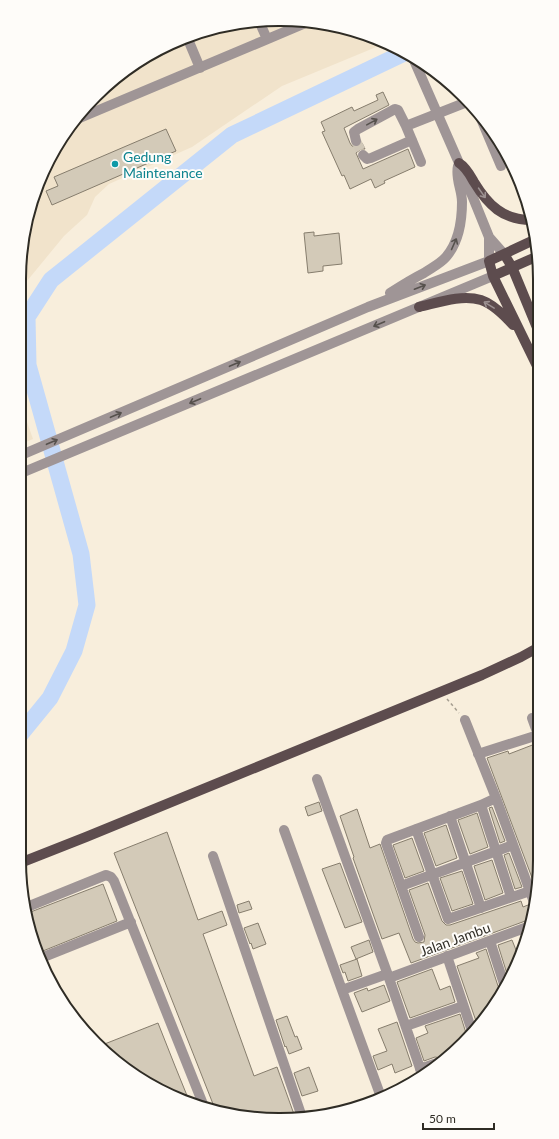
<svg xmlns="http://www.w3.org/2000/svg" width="559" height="1139" viewBox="0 0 559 1139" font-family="Lato,sans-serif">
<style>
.built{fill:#f1e3cb}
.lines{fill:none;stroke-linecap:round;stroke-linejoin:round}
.river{stroke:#c4d9f9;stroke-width:17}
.building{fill:#d3cab8;stroke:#867d6d}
.minor-tunnel{stroke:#d0c7b7;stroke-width:10;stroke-dasharray:10 5;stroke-linecap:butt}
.path{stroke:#a59e90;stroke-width:1.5;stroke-dasharray:3 3;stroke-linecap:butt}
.minor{stroke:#9f9596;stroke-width:10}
.major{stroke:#5d4c4e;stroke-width:10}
.oneway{stroke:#56514d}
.oneway2{stroke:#9d9292}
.culture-dot{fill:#0f9aa8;stroke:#fefcf9;stroke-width:1.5}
.labels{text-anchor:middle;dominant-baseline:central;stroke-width:4;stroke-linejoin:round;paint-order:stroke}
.culture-label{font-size:14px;fill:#0d838f;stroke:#fefcf9;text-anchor:start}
.street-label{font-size:14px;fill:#2f2c25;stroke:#fefcf9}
.rim{fill:none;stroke:#2f2c25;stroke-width:2}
</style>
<rect width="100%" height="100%" fill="#f8eedc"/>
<!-- built -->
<path class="built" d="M280 19 331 24 379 39 386 43 282 86 192 147 109 184 95 197 87 215 64 236 27 281 19 303V279L24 228 39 180 63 135 95 95 135 63 180 39 229 24Z
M19 396 22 408 33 439 19 445Z"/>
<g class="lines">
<!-- river -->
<path class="river" d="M19 736 50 698 74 651 87 605 81 554 28 365 27 317 51 280 232 135 404 53"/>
</g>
<!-- building -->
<path class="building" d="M383 92 389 105 344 128 350 143 352 146 357 147 362 143 365 149H361L356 153 363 169 408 149 415 167 384 181 385 183 375 188 371 179 350 189 344 175 342 176 322 132 325 131 321 122 352 107 354 111 378 100 376 95Z
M166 129 176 151 52 205 46 191 58 186 54 177Z
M314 232V236L339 233 342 264 323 266V271L308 273 304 233Z
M535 744 540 760V860L537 891 487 758 508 751 509 754Z
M319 802 322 811 308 816 305 807Z
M492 807 505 841 500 843 489 808Z
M357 809 370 848 380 844 413 939 415 942 418 943 424 942 425 935 409 890 428 883 442 921 446 925H450L521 901 523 907 528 905 531 910 535 911 532 920H528L411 963 399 933 382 939 353 858 354 857 340 816Z
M477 813 488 847 470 854 458 820Z
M446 825 457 858 436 866 424 833Z
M167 832 198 920 222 911 227 925 203 934 254 1076 277 1067 295 1117 228 1115 215 1109 114 853Z
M412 838 424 871 405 878 393 845Z
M509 853 522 887 515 889 504 855Z
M492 860 503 893 485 900 474 866Z
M340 863 362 922 345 928 322 869Z
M462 871 473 904 452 911 440 878Z
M103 884 117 921 38 953 33 943 28 913Z
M249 901 252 909 239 913 237 905Z
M258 923 266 944 253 949 251 943 250 944 244 928Z
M369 940 373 952 356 959 351 947Z
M512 940 518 955 522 953 520 959 508 977 498 945Z
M486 949 498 986 500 989 477 1024 457 966 479 958 476 953Z
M357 959 362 976 348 981 345 972 343 973 340 965Z
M432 969 440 990 450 986 455 1002 410 1018 397 982Z
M384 985 390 1001 362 1012 354 993 367 988 368 991Z
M460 1014 466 1033 469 1036 464 1044 445 1057 441 1058 435 1057 424 1061 416 1038 428 1033 425 1026Z
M287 1016 295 1037 297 1036 302 1049 289 1054 286 1046 285 1047 276 1020Z
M397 1022 412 1066 395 1073 392 1064 378 1070 373 1056 387 1051 378 1029Z
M158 1023 175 1066 188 1098 135 1076 102 1045Z
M309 1067 318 1091 302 1096 294 1073Z"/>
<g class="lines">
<!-- minor-tunnel -->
<path class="minor-tunnel" d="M356 141 363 155"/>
<!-- path -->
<path class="path" d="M447 699 459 713"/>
<!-- minor -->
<path class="minor" d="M259 21 267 39
M187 37 200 68
M413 58 459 163 489 237 504 254
M479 114 501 166
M75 120 308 22
M406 126 467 102
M356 141 354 132 358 129 395 109 398 110 406 126 421 162
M363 155 367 159 371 158 412 140
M390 293C401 286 412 279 424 273 431 268 440 264 446 257 459 242 462 221 462 202 462 190 455 178 458 166
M19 456 368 307 489 261V237
M19 474 493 276
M532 718 540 740
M465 720 496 798 535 905
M478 754 538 735
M317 779 389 978 422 1074
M481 805 511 897
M450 816 481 908
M416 829 448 919 530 891
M284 830 342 990 387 974
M213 856 302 1117
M401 886 513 845
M27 907 106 875 111 877 114 881 203 1104
M419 937 386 843 387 840 481 805 496 798
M490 941 504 984
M447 956 472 1031
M41 958 131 922
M389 978 530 926
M342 990 381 1097
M406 1026 463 1006
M420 1069 437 1063"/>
<!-- major -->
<path class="major" d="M459 163C466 167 470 175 474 182 488 205 503 220 531 220
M536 239 489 261 493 276 538 368
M504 254 512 267 538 330
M493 276 538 256
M419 307C437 303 461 294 481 300 493 304 504 315 513 325
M20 863 86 837 482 675 521 657 539 647"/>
</g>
<!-- one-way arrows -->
<defs><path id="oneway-shaft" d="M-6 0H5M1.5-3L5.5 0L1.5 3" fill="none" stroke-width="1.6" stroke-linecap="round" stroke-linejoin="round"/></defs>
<g class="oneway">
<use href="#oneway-shaft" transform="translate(372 122) rotate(-29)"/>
<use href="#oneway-shaft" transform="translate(454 244) rotate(-66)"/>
<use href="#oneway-shaft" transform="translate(420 287) rotate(-21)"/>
<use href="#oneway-shaft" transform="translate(379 324) rotate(157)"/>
<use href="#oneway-shaft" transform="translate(235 364) rotate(-23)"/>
<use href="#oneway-shaft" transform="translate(195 401) rotate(157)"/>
<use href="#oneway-shaft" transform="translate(116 415) rotate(-23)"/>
<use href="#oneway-shaft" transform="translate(52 442) rotate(-23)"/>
</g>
<g class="oneway2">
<use href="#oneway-shaft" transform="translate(482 193) rotate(55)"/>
<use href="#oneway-shaft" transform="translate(489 305) rotate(-149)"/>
</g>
<!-- markers -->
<circle class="culture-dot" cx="115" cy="164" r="4"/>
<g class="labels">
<!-- culture labels -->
<g class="culture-label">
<text x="123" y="156">Gedung<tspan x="123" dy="16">Maintenance</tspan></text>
</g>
<!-- street labels -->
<g class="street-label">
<text transform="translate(455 939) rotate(-20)">Jalan Jambu</text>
</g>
</g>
<!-- crop -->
<path d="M0 0H559V1139H0ZM279 26H280A253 253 0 0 1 533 279V860A253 253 0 0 1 280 1113H279A253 253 0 0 1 26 860V279A253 253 0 0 1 279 26Z" fill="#fefcf9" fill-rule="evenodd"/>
<path class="rim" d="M279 26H280A253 253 0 0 1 533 279V860A253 253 0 0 1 280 1113H279A253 253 0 0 1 26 860V279A253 253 0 0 1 279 26Z"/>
<!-- scale -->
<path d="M423 1123v6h71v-6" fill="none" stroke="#2f2c25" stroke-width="2"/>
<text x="429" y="1123" font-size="12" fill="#2f2c25" stroke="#fefcf9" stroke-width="3" paint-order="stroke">50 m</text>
</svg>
